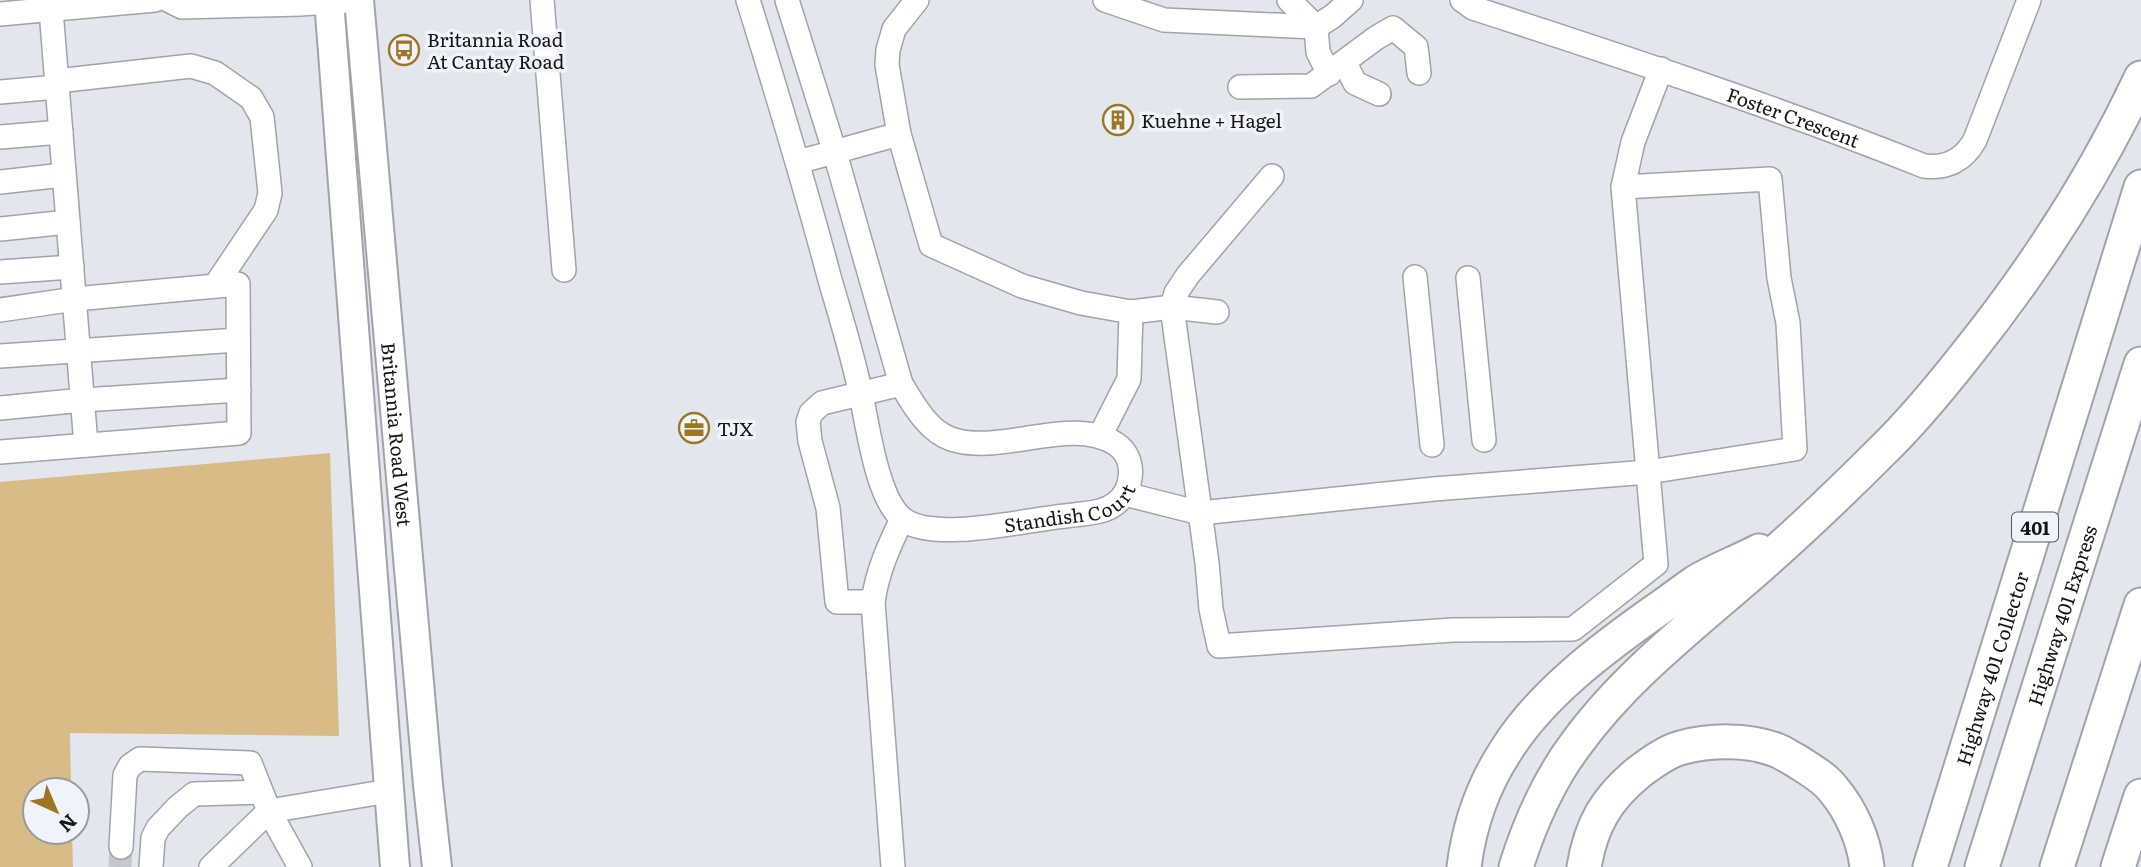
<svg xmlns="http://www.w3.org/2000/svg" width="2141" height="867" viewBox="0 0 2141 867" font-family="Literata,serif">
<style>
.green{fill:#d8bb87}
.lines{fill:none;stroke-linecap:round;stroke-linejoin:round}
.minor-tunnel{stroke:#c4c7cd;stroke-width:23;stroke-dasharray:23 11;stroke-linecap:butt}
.minor-casing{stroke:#a0a3a9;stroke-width:26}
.major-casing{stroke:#a0a3a9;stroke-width:32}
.highway-casing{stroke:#a0a3a9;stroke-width:37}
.minor{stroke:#fff;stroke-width:23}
.major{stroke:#fff;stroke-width:28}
.highway{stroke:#fff;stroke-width:33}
.labels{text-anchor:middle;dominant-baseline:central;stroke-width:7;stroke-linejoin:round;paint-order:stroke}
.shield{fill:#f0f3fa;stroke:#56585b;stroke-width:2}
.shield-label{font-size:18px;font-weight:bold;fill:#141517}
.poi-label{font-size:19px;fill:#141517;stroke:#f0f3fa;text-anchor:start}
.street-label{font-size:19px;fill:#141517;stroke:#f0f3fa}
</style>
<rect width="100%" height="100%" fill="#e3e6ed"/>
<!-- green -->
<path class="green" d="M330 453 339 736 70 733 71 790H35V832H72L73 867H0V482Z"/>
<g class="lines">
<!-- minor-tunnel -->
<path class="minor-tunnel" d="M120 867 121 847"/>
<!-- minor casing -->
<g class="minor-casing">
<g id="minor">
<path d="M168 0 182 7 300 4 361 0"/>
<path d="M542 0 564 270"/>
<path id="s1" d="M748 0C777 93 805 186 830 280 841 318 853 356 861 395 868 426 877 501 904 520 937 543 1032 518 1074 515 1088 513 1103 513 1115 504 1134 490 1137 458 1116 444 1071 415 1000 456 951 439 928 431 913 404 901 384L835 153 787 0"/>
<path d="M917 0 894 29 888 50 887 65 899 134 931 245 1022 286 1081 303 1131 312"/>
<path d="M1105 0 1164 20 1316 27"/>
<path d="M1289 0 1316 27"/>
<path id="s2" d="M1462 0 1473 8C1624 57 1776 107 1924 166 1947 169 1964 160 1975 140L2029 0"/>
<path d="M51 10 86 445"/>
<path d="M0 14 155 0"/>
<path d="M1345 63 1355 83 1379 94"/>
<path d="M1329 74 1318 52 1316 27 1333 16 1351 0"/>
<path d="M57 81 191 66 215 73 251 98 262 117 270 193 266 210 215 286"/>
<path d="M1240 87 1311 86 1376 38 1393 28 1416 47 1419 73"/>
<path d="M0 92 57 87"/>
<path d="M0 137 61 132"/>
<path d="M798 162 899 134"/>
<path d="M1272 176 1188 275 1176 293 1172 307 1207 563 1211 609 1219 646 1453 630 1573 629 1656 564 1623 187 1633 142 1661 69"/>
<path d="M0 182 63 175"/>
<path d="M0 229 68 222"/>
<path d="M0 272 72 267"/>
<path d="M1415 277 1432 445"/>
<path d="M1468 278 1484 440"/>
<path d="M0 310 75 299 238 284 239 433 0 452"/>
<path d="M0 356 238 340"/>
<path d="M0 408 83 400 239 390"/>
<path d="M1100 436 1129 379 1131 312 1172 307 1217 312"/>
<path d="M1125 494 1200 513 1434 489 1648 472 1795 449 1788 323 1779 278 1770 179 1623 187"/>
<path d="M873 602H837L828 508 810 441 808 422 811 413 822 403 901 384"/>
<path d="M121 847 125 775 130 766 140 759 250 763 269 811 300 867"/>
<path d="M151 867 153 838 158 828 178 807 194 794 261 792"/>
<path d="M211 867 269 811 389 791"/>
<path d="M893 867 873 602C877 572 889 546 902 519"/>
</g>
</g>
<!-- major casing -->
<g class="major-casing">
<g id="major">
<path d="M329 0 395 867"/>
<path id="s3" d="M359 0 428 785 437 867"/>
</g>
</g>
<!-- highway casing -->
<g class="highway-casing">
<g id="highway">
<path d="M1464 867C1469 827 1483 786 1505 752 1540 695 1603 648 1657 610 1670 601 1683 591 1696 582 1716 570 1738 562 1759 551"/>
<path d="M1516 867C1530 823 1548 781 1576 744 1624 678 1690 627 1751 574 1796 535 1840 493 1882 451 1913 421 1940 388 1966 355 2035 269 2094 178 2141 78"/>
<path d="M1584 867C1591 825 1606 799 1639 772 1651 763 1666 752 1680 748 1709 740 1748 739 1776 750 1782 752 1789 757 1795 760 1807 768 1824 777 1833 789 1851 810 1864 840 1867 867"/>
<path id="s4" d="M1930 867 2141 187"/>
<path id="s5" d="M1982 867 2141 364"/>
<path d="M2057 867 2141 605"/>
<path d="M2118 867 2141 796"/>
</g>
</g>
<!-- minor -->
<use href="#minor" class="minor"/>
<!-- major -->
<use href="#major" class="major"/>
<!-- highway -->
<use href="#highway" class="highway"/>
</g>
<!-- icons -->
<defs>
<g id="bus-ring" transform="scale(1.575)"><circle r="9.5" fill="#f0f3fa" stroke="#9d7623" stroke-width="1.5"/><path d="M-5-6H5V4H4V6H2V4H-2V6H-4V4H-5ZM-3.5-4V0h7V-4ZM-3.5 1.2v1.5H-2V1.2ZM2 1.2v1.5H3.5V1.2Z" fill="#9d7623"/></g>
<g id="building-ring" transform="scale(1.575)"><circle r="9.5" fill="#f0f3fa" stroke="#9d7623" stroke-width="1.5"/><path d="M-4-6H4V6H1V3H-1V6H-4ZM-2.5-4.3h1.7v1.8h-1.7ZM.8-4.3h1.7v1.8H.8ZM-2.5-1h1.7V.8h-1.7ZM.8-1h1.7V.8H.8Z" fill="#9d7623"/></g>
<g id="office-ring" transform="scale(1.575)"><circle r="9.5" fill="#f0f3fa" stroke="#9d7623" stroke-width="1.5"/><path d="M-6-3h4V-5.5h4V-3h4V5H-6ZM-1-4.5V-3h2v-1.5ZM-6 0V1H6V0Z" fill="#9d7623"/></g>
</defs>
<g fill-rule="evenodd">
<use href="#bus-ring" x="404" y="50"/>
<use href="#building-ring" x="1118" y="120"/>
<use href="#office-ring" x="694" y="428"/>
</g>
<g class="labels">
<!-- shield labels -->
<rect class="shield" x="2012" y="512.5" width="46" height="29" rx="5"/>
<g class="shield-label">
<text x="2035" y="527">401</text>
</g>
<!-- poi labels -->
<g class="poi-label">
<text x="427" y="39">Britannia Road<tspan x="427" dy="22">At Cantay Road</tspan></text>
<text x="1141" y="120">Kuehne + Hagel</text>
<text x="717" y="428">TJX</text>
</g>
<!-- street labels -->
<g class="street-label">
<text stroke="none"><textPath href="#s2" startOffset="352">Foster Crescent</textPath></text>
<text stroke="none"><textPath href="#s3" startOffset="436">Britannia Road West</textPath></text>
<text stroke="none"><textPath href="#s1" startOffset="716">Standish Court</textPath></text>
<text stroke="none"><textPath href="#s5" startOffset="264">Highway 401 Express</textPath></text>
<text stroke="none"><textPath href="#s4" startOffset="208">Highway 401 Collector</textPath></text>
</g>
</g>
<!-- north arrow -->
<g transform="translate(56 811) rotate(136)"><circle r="33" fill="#f0f3fa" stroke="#989a9f" stroke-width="2"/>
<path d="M0-5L12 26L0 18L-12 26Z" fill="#9d7623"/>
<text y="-10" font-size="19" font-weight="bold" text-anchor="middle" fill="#141517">N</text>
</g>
</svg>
